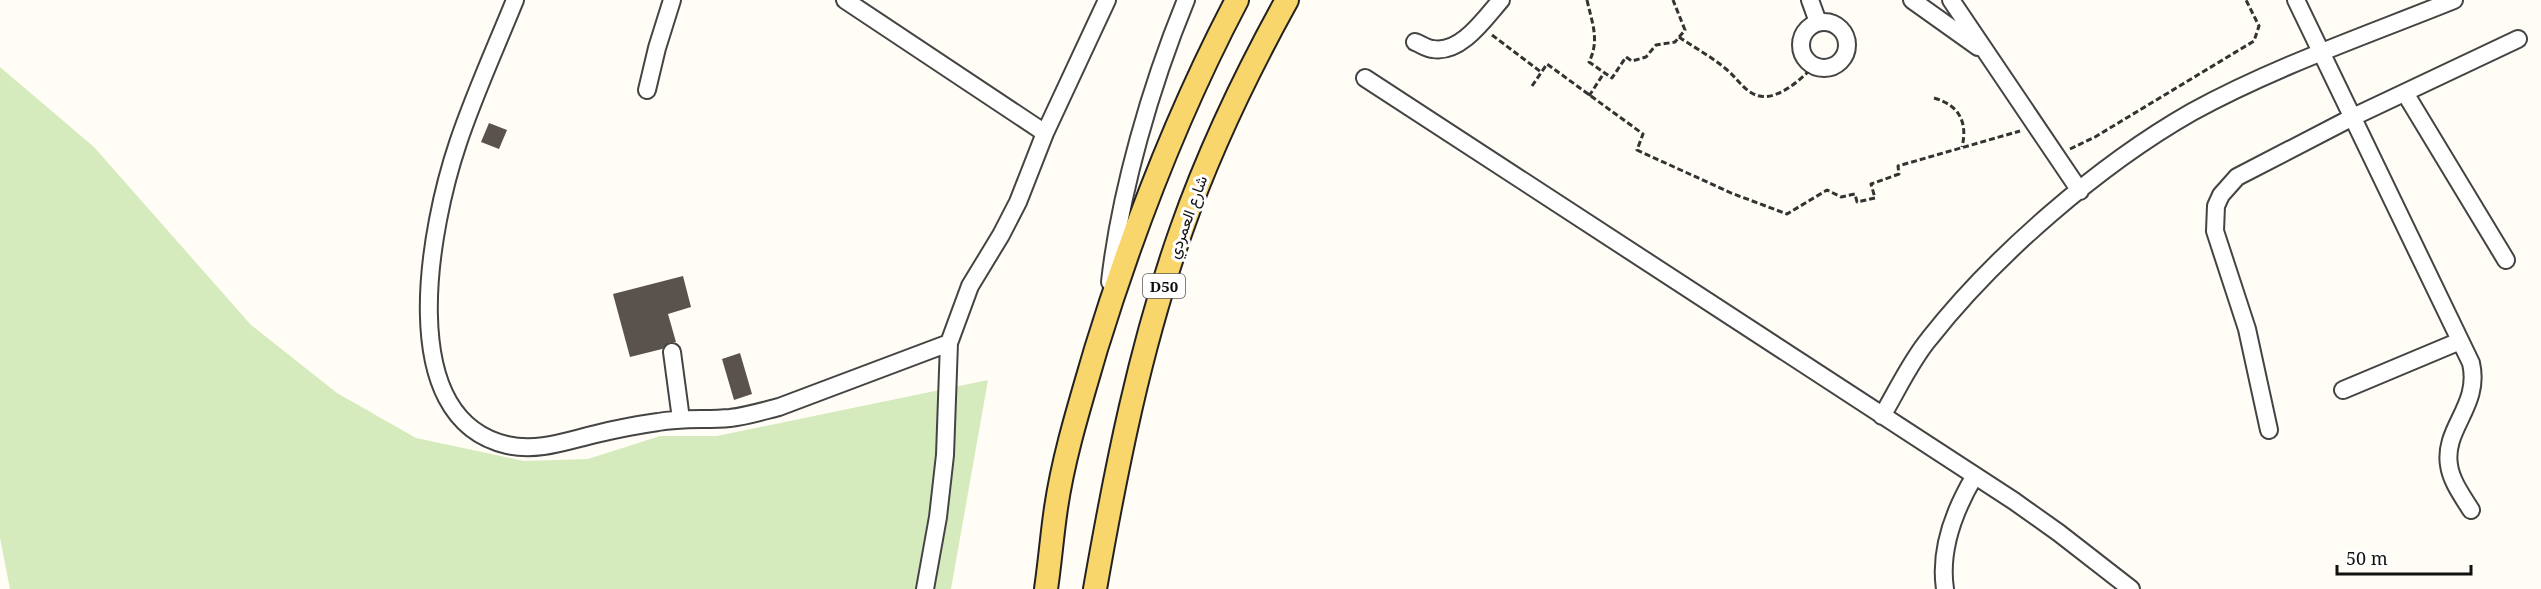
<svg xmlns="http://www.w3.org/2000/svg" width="2541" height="589" viewBox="0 0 2541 589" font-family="'Noto Serif',Vazirmatn,serif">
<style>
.green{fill:#d5ebbd}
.building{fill:#5a524d}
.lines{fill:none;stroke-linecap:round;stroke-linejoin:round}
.minor-casing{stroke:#444;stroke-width:20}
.major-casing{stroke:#222;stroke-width:26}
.path{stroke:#333;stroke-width:3;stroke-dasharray:6 3;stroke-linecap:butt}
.minor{stroke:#fff;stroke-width:16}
.major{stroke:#f9d66b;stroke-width:22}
.labels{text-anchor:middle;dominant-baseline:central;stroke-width:6;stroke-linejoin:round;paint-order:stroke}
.shield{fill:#fff;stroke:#585858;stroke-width:1.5}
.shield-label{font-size:15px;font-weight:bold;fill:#111}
.street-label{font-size:16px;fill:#111;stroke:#fff}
</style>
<rect width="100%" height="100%" fill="#fffdf5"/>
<!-- green -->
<path class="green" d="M0 67 94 147 251 325 337 393 416 438 524 461 588 459 660 436H717L988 380 951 589H10L0 538Z"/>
<!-- building -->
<path class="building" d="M489 123 507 130 499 149 481 142Z
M683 276 691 307 668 314 676 342H670L662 349 630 357 613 294Z
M740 353 752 394 734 400 722 359Z"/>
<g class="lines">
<!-- minor casing -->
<g class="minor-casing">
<path id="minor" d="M515 0C496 47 474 95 458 143 431 223 391 418 507 445 538 452 566 441 596 434 616 429 637 425 658 422 682 418 706 420 730 418 747 416 763 411 779 407L949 343
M845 0 1045 133
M1810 0 1818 22
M1912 0 1978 47
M1951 0 2080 191
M2296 0 2471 363C2481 406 2443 428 2449 465 2451 481 2463 497 2471 510
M1801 45a23 23 0 1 1 46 0a23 23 0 1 1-46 0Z
M1415 42C1421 44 1427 49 1433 49 1461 54 1485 18 1501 0
M1365 78 2014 501 2059 533 2131 589
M647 90 657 48 672 0
M2405 93 2506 260
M1110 282C1120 192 1151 85 1186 0
M672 352 681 419
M2343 390 2460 341
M1882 416C1897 391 1910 362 1929 339 1995 255 2099 165 2192 112 2274 67 2367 35 2454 0
M2269 430 2247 329 2215 231 2216 206 2221 195 2237 177 2353 117 2518 39
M925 589 938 517 945 455 949 343 970 286 1001 235 1018 202 1045 133 1107 0
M1945 589C1939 549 1954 511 1974 477"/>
</g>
<!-- major casing -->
<g class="major-casing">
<path id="major" d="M1046 589C1050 562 1052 535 1056 508 1064 454 1081 401 1096 349 1133 229 1178 112 1237 0
M1095 589C1116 469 1140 347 1181 231 1209 151 1246 74 1287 0"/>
</g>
<!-- path -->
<path class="path" d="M1587 0C1592 23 1600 40 1589 62L1612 78 1626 57 1632 61 1646 57 1656 45 1675 42 1685 30 1673 0
M1492 35 1541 72
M1679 37C1695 48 1712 57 1726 69 1735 76 1741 86 1750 92 1772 107 1799 81 1814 66
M1532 86 1547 64 1643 134 1637 150 1731 193 1787 214 1827 190 1841 197 1855 194 1857 202 1875 198 1871 184 1899 174 1898 166 2020 131
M1589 96 1604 73
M1934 98C1959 105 1968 122 1962 147
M2070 149 2095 137 2254 41 2259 26 2246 0"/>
<!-- minor -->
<use href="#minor" class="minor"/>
<!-- major -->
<use href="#major" class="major"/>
</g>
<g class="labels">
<!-- shield labels -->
<rect class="shield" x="1143" y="274" width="42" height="24" rx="4.5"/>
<g class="shield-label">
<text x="1164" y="286">D50</text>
</g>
<!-- street labels -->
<g class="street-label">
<text transform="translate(1187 217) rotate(-70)">شارع العمردي</text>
</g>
</g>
<!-- scale -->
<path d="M2337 565v9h134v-9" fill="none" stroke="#111111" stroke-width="3"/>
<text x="2346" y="565" font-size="18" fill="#111111" stroke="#ffffff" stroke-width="4.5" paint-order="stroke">50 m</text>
</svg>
